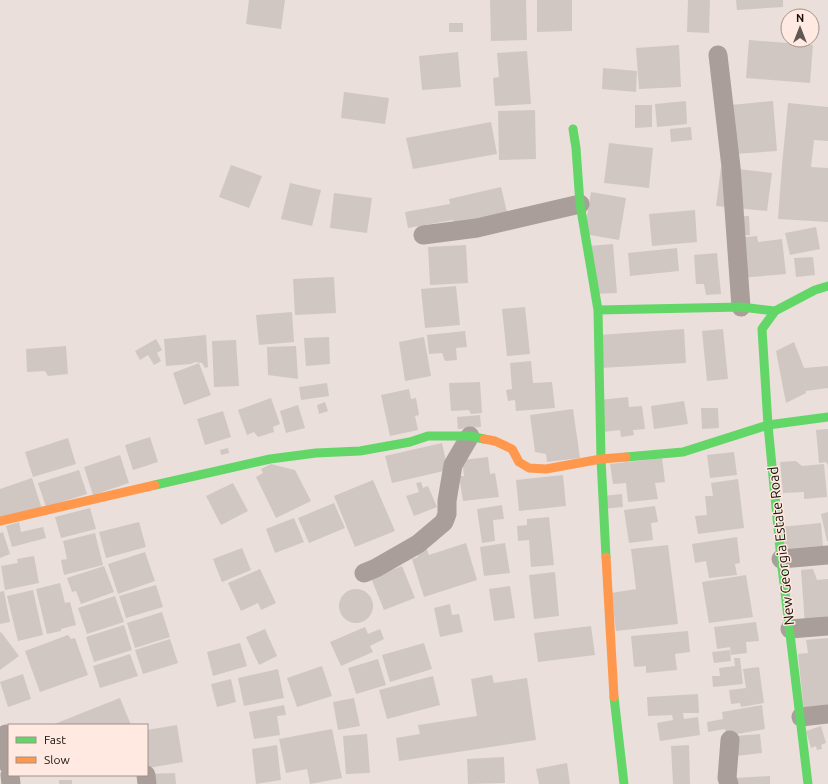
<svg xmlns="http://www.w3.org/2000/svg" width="828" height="784" viewBox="0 0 828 784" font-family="Ubuntu,sans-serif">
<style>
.building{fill:#d0c7c3}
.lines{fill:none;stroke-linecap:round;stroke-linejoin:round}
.street{stroke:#a99e99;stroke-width:19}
.fast{stroke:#63d668;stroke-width:9}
.slow{stroke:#ff974d;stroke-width:9}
.labels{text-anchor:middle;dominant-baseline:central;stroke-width:3;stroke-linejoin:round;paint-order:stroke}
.street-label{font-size:14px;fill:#17100e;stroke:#ffe9e0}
</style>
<rect width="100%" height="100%" fill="#eadfda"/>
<!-- building -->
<path class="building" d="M249 0H285L281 29 246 24Z
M490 0H526L527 40 491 41Z
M537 0H572V31L537 32Z
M688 0H710L709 33 687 32Z
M736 0H783V7L737 10Z
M449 23H463V32H449Z
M749 40 813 45 810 83 746 78Z
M679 45 681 87 639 89 636 48Z
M527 51 531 104 495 106 493 78 499 77 497 53Z
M458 52 461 87 422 90 419 56Z
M603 68 637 71 636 92 602 89Z
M344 92 389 98 385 124 341 118Z
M686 101 687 124 657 127 655 104Z
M773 101 777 151 735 154 731 105Z
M788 103 828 107V141L814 140 811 167 828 168V222L778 219 782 165Z
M635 105H652V127L635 128Z
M535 110 536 159 499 160 498 111Z
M491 122 497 154 413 169 406 138Z
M691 127 692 140 671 142 670 129Z
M609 143 653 148 649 188 604 183Z
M231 165 262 176 249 208 219 197Z
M721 167 772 173 767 211 716 206Z
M290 183 321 190 312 226 281 219Z
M501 187 507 212 455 224 453 220 408 228 405 212 450 204 449 199Z
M591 192 626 198 619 240 584 234Z
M334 193 372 198 367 233 330 228Z
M695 210 697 242 652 246 649 214Z
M749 216 750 235 729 236 728 217Z
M816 227 820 249 790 255 785 233Z
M757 236 758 242 782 239 786 274 740 278 737 238Z
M613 244 617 293 591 294 588 246Z
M466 245 468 283 430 285 428 247Z
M677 248 679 271 630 276 628 253Z
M717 253 721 294 706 295 704 284H696L694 255Z
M813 257 815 275 796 277 794 258Z
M334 277 336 313 295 315 293 279Z
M456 286 460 325 425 328 421 289Z
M525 307 530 354 507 356 502 309Z
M292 312 294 342 259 345 256 315Z
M684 329 686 363 601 368 599 335Z
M723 329 728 379 707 381 702 331Z
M465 331 467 347 456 348 457 360 445 361 442 353 429 354 427 335Z
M206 335 208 367 205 368 202 363 195 362 191 364 166 366 164 339Z
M329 337 330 364 306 366 304 338Z
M424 337 431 376 405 381 399 342Z
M156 339 162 350 157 353 161 361 154 365 148 355 140 360 135 351Z
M236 340 239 386 214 387 212 341Z
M794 342 804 368 828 366V388L806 391 805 381 806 393 786 403 776 351Z
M66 346 68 374 48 376 45 371 27 372 26 349Z
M296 346 298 379 268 375 267 347Z
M531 361 533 383 552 382 555 408 516 411 515 400 508 401 506 390 512 389 510 363Z
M199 363 211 395 184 405 173 373Z
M480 382 482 413 471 414 469 410 451 411 449 383Z
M327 383 329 396 301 400 299 387Z
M409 389 411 399 416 398 419 415 415 416 418 430 390 436 381 395Z
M628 397 629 407 642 406 645 429 633 430 634 435 621 437 620 430 603 432 599 400Z
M271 398 280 424 273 427 274 432 258 437 254 432 247 435 238 410Z
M684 401 688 424 654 429 651 406Z
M325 402 328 411 319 414 317 405Z
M298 405 305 428 286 433 280 411Z
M701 408H718L719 428 702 429Z
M573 409 580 458 547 462 546 454 535 452 530 415Z
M223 411 231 437 205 445 197 419Z
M480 415 481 427 458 429 457 417Z
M828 429V465L826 462 819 463 816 430Z
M150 437 158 462 133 470 125 445Z
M68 438 76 464 33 477 25 452Z
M442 443 448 470 392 483 385 456Z
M228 448 229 453 221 455 220 450Z
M734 452 737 475 710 478 707 455Z
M120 455 129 483 93 495 84 467Z
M488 457 490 474 495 473 499 497 463 501 459 476H464L462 460Z
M662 458 665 482 655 483 658 499 628 502 626 483 613 484 610 464Z
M796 461 802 466 824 464 827 497 804 499V492L783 493 780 462Z
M271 464 295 470 311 501 276 518 256 477 263 473 261 469Z
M79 470 87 494 46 507 38 483Z
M563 475 566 506 519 511 516 480Z
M32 478 42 509 0 518V489Z
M738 479 744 528 698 534 695 516 707 515 705 496H713L711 483Z
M373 480 395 531 355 547 334 496Z
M421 482 423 488 428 486 437 507 414 516 406 496 419 492 416 483Z
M233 483 248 511 221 525 206 496Z
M622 494 623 507 603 509 602 496Z
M334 503 345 528 309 543 298 518Z
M502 505 504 519 493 520 495 541 482 543 477 509Z
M655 506 658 522 651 523 653 540 629 543 624 510Z
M90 508 96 529 61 538 55 517Z
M828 512V541H827L821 514Z
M549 517 554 565 531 567 529 540 518 541 517 526 527 525V519Z
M294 518 304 542 275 553 266 529Z
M19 522 21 532 43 527 46 538 12 547 6 526Z
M139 522 146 547 106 558 99 532Z
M821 523 823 546 783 549 780 527Z
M3 532 10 554 0 558V533Z
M95 533 103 565 64 575 61 560 67 559 63 541Z
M737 537 740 563 735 564 737 575 709 578 706 561 695 563 692 544Z
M466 543 477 580 424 597 412 559 418 557 415 550 426 547 429 555Z
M505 543 510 573 484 576 480 547Z
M668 545 678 624 616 631 611 593 636 589 631 549Z
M242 548 251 570 222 582 213 559Z
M145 552 155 581 118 594 108 564Z
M34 556 39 583 5 590 1 566 18 563 17 559Z
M104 566 114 592 81 604 76 591 72 592 67 578Z
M402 566 415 598 384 610 371 578Z
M260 569 276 603 261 610 258 603 241 611 228 583Z
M813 569 817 580 828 579V623L805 625 801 570Z
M555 572 559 616 534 619 529 575Z
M746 575 753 617 709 623 702 582Z
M60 583 65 603 70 602 76 625 61 629V631L47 634 36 589Z
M156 585 163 607 126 618 119 596Z
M510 586 515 618 494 621 489 589Z
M339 606a17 17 0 1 1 34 0a17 17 0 1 1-34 0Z
M33 590 43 635 18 641 7 596Z
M4 591 10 622 0 624V592Z
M115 596 124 622 87 634 78 608Z
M450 604 452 615 459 614 463 632 440 637 434 608Z
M162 612 170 637 135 648 127 623Z
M756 622 759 641 746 642 747 653 731 655 730 647 717 649 714 627Z
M124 625 132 650 94 662 86 637Z
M591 626 595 655 538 662 534 633Z
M365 627 368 634 380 629 384 639 370 646 373 652 341 666 330 642Z
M265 629 277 656 259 665 246 637Z
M688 631 690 652 675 654 677 670 646 673V666L634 667 631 636Z
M1 632 19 656 0 670V633Z
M68 635 71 639 75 638 88 675 40 692 25 651Z
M828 638V710L804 712 798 654 808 653 806 640Z
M170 639 178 663 143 674 135 650Z
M240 643 247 666 213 676 207 652Z
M424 643 432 669 390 682 382 655Z
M730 650 731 661 714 663 712 652Z
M130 654 138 676 100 688 93 666Z
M734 658H740L743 684 713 687 712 676H720L719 668 735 666Z
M378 659 386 685 356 694 348 668Z
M322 666 332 696 297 707 287 678Z
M759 667 764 703 741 707 740 703 731 704 729 690 746 688 743 669Z
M278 669 284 698 244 706 238 678Z
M23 674 31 699 8 707 0 682Z
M492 675 494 683 527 678 536 740 399 761 396 738 420 734 418 725 477 716 471 679Z
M433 676 440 705 387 719 379 690Z
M231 679 236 702 217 707 211 684Z
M698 694 699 713H683L684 719 698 717 700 735 660 741 657 723 673 720 672 715 648 716 647 697Z
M120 698 131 725H52L87 711Z
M354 698 360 726 338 730 333 702Z
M284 705 286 715 277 716 280 735 254 739 249 712Z
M762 705 765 729 726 736 725 729 708 732 707 722 723 719 722 712Z
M177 725 183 762 148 768 147 730Z
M821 726 826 743 821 745 822 749 817 750 816 746 811 748 806 731Z
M332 729 342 778 310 784 307 769 286 773 279 739Z
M367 734 370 773 346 774 343 736Z
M760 734 762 753 736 756 735 736Z
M277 745 281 780 256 784 252 749Z
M689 745 690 784H673L671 746Z
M504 757 505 783 468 784 467 759Z
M567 763 570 784H539L536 769Z
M175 773 176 784H147V774Z
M770 776V784H736L735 778Z
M59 780H72V784H59Z"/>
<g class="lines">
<!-- street -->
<path class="street" d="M718 55 731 167 741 307
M423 235 477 228 580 204
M781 559 828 555
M364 573 376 568 418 544 444 522 447 514V501L453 465 470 436
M790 629 828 626
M801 717 828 714
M6 734 9 766
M10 775 11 784
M146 775 147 784
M729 784 727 778 730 740"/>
<!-- fast -->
<path class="fast" d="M573 129 576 148 580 204 598 310 601 459 606 557
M598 310 741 307 775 311 815 290 828 286
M775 311 762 329 768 425 781 559 808 784
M626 457 683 452 768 425 828 417
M155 485 270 459 316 453 360 451 410 442 428 436H470L484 439
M614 697 624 784"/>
<!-- slow -->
<path class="slow" d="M484 439 495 441 512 449 519 462 529 468 546 469 601 459 626 457
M0 521 155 485
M606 557 614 697"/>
</g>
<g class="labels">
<!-- street labels -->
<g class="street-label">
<text transform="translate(781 546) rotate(-96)">New Georgia Estate Road</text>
</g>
</g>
<!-- legend -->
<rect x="8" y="724" width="140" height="52" fill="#ffe9e0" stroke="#a2928c"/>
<rect x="16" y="737" width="20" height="6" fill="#63d668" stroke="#a2928c"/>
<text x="44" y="744" font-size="12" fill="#17100e">Fast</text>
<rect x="16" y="757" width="20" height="6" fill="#ff974d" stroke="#a2928c"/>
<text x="44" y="764" font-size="12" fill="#17100e">Slow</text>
<!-- north arrow -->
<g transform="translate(800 28)"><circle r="19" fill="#ffe9e0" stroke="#a2928c"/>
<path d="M0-3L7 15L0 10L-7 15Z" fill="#615855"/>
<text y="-6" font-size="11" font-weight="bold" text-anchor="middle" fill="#17100e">N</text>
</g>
</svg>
